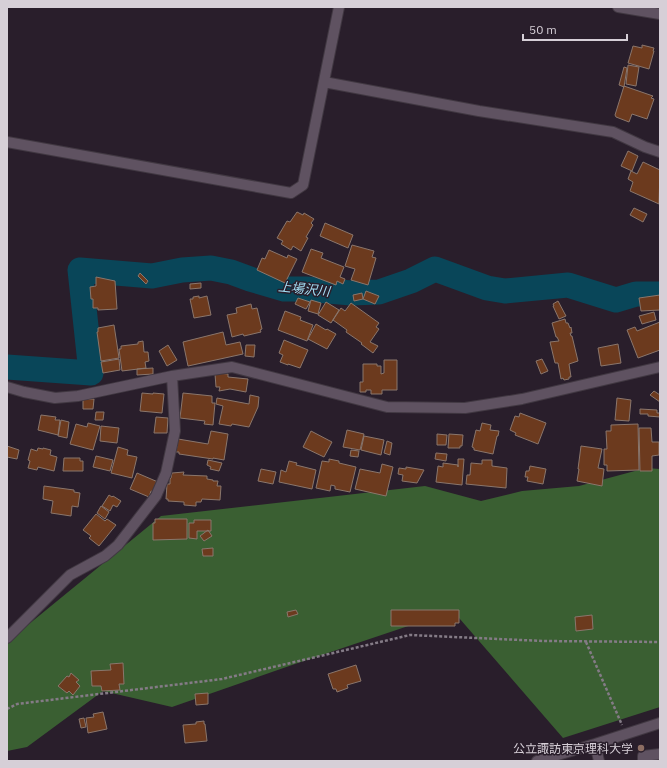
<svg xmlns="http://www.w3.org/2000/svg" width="667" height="768" viewBox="0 0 667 768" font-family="'IBM Plex Sans','Noto Sans JP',sans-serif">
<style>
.forest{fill:#3a5f32}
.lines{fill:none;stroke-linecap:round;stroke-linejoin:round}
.river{stroke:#094659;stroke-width:25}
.building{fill:#6c3a1e;stroke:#8a766c}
.minor-casing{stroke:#413842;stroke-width:12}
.path{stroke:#847b86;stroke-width:2.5;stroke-dasharray:3 2;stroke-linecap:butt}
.minor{stroke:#5f5261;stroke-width:10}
.education-dot{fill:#8d6e63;stroke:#291e2b;stroke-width:1.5}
.labels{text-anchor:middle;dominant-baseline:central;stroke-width:3;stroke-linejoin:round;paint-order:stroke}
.poi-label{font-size:12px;fill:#d6cfd7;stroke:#291e2b;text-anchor:end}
.water-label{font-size:13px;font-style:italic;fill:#a4dff5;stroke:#291e2b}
</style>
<rect width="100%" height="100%" fill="#291e2b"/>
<!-- forest -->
<path class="forest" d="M646 468 660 469V707L563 738 453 611 295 664 172 707 103 691 27 747 7 751V642L161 516 425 486 481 501 522 491 579 486Z"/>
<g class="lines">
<!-- river -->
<path class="river" d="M7 367 91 373 80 270 152 276 182 270 211 268 231 272 250 279 284 289H306L351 293 379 292 411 281 435 269 487 288 505 291 568 285 616 300 636 294H660"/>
</g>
<!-- building -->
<path class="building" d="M642 45 654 48 653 51H654L649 69 628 63 633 46 642 48Z
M628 65 639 67 636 86 626 84Z
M624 67 627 68 624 87 619 85Z
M624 86 653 96 651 98 654 99 647 119 632 114 629 122 616 117 615 115Z
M628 151 638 156 632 171 621 166Z
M643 162 660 170 659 204 630 191 633 182 628 179 631 171 637 174Z
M634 208 647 214 643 222 630 215Z
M297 212 303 215 304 213 314 219 311 223 313 225 306 237 308 238 301 251 293 246 291 250 281 244 283 241 277 238 287 221 290 222Z
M325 223 353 235 348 248 320 236Z
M352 245 374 251 372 257 376 258 368 285 351 280 355 269 345 266Z
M311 249 323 253 321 258 344 267 340 277 345 279 343 284 337 281 336 285 302 272Z
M269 250 287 258 288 255 297 259 285 283 257 270 262 258 265 259Z
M140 273 148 281 146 284 138 276Z
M96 277 115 281 117 309 98 310V308H93V299H91L90 287 96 286Z
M201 283V288L190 289V284Z
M366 291 379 296 375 304 363 299Z
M362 293 363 299 354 301 353 295Z
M660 295V310L641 311 639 298Z
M199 296V298L207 296 211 315 194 318 190 299H193V297Z
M298 298 310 302 306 309 295 304Z
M311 300 321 303 318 314 308 311Z
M558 301 566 316 559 319 553 306H554L553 304Z
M326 302 339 310 331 323 318 315Z
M351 303 379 323 376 327 379 329 370 342 378 346 373 353 361 344 362 343 346 332 347 330 333 320 341 308 345 311Z
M251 304 252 309 257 308 262 329 260 330 261 332 244 336 243 334 232 337 227 315 237 313 236 308Z
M285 311 301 317 300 320 313 325 307 341 278 330Z
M654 312 656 320 642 324 639 316Z
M565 319 566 323H568L570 328 571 327 572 333H570L571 336H572L578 361 569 364 571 377H569V379L564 380 563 378 561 379 558 363H555L550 342 559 341 557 337H556L552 323Z
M660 322V350L638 358 627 330 635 327 637 331Z
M316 324 326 330 327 329 336 334 327 349 308 339Z
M114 325 119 358 101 361 97 332H98V328Z
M223 332 226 345 240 342 243 354 188 366 183 342Z
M284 340 308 350 300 368 288 364V365L280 362 283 355 279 353Z
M143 341 144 352H148L149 361 145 362 146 368 122 371 119 349H121V346L138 344V342Z
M618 344 621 363 601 366 598 348Z
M168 345 177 360 167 366 159 351Z
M246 345H255L254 357 245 356Z
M119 359 120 370 103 373 101 362Z
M542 359 548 371 541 374 536 361Z
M384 360H397V390H382V394H371V390H366V392H360V382H363V364H377V366H381V374L384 373Z
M153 368V374L137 375V369Z
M218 373 228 374V377L248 379 246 392 230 389 219 391 220 387H216L215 374Z
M654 391 660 395V402L650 395Z
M142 393 153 394V393L164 394 162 413 140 411Z
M183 393 212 396V403H215L213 425 204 424 205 421 180 418Z
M250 395 259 397 258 407 249 427 232 424 231 426 219 424 223 406 216 404 217 398 249 404Z
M617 398 631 400 629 421 615 420Z
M83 399H94L93 409H83Z
M640 409 657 410V413H660V417L648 416V414H640Z
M96 412H104L103 420H95Z
M520 413 546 423 538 444 515 435 516 433 510 430 515 416 519 417Z
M41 415 56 417 55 420H60L58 435 38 430Z
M156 417 168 418 167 433H154Z
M61 420 69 422 67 438 58 436Z
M88 423 100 426 93 450 70 444 76 424 87 427Z
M482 423 491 425 490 430 499 431 498 436H497L493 454 474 450V448L472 447 476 430 480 431Z
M638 424 639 470 607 471V465H604V449H607L606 431H611V425Z
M101 426 119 428 117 443 100 441Z
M639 428H651L652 442H659V455L652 456V471H640Z
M347 430 364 434 360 450 343 447Z
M211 431 228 434 224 460 213 458V459L179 454V452H176L178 439 208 444Z
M311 431 332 442 324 457 303 447Z
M437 434 447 435 446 445H437Z
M449 434 463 435 462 446H460V448H448Z
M364 436 384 440 381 455 361 450Z
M387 441 392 443 390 455 384 453Z
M7 446 19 450 17 459 7 457Z
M581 446 602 449 598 468 604 469 602 486 577 481 579 469H578Z
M118 447 128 450 127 455 137 457 132 478 111 473Z
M38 448 43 449V448L51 450 50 455 57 457 54 471 38 467 37 470 28 468 30 461 28 460 31 449 37 451Z
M351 450 359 451 358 457 350 456Z
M436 453 447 454 446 461 435 459Z
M96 456 113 460 110 471 93 467Z
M64 458H80V461H83V471H63Z
M329 459 339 461V463L356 467 350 492 335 489V486L331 485 330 491 316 488 322 461 329 462Z
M458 459H464L462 485 436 482 438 466 443 467V463L458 465V467Z
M208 460 222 463 219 471 210 469 211 467 207 465Z
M482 460H492V466L507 468 506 488 466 484 467 475H470L471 463 482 464Z
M289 461 297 463 296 465 316 470 312 489 279 482 281 470 286 472Z
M382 464 393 467 386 496 355 489 360 469 380 473Z
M530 466 546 469 543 484 527 481 528 477H525L526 471H529Z
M406 467 424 470 417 483 402 481 403 475 398 474 399 468 406 469Z
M261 469 276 472 273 484 258 481Z
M184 472 183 475 207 476V479L213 480V481H218L217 486H221L220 500 202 499 201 502H196V506L184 505V502L168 501V499H166L167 484H170V479L171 478 172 473Z
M137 473 158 482 154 492 151 491 149 497 130 489Z
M44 486 74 490V492L80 493 78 507 72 506 71 516 51 513 53 501 43 499Z
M109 495 112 497 113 496 121 501 117 507 113 505 110 511 102 506Z
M101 506 109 512 105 519 97 513Z
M96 514 105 521 107 519 116 525 99 546 89 538 91 536 83 530Z
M155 519H187V539L153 540V523H155Z
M194 520H211V531H197V539L189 538V523H194Z
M208 530 212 536 204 541 200 536Z
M213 548V556H203L202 549Z
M296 610 298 614 288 617 287 612Z
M391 610H459V623H455V626H391Z
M592 615 593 629 576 631 575 617Z
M123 663 124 684H119L120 690 102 691 101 686H92L91 671 111 670 110 664Z
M356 665 361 681 347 685 348 688 337 692 336 689H333L328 674Z
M71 673 79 680 76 682 80 686 73 695 69 691 67 693 58 686 67 676 69 677Z
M208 693V704L196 705 195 694Z
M103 712 107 729 88 733 86 718 94 717 93 714Z
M84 718 86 727 81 728 79 719Z
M204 721V724H205L207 741 185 743 183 725 196 724V722Z"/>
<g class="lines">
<!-- minor casing -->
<g class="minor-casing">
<path id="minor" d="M618 7 660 14
M324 82 479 111 613 132 645 147 660 152
M7 142 291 193 303 185 339 7
M7 387 24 392 55 398 78 396 172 376 232 367 387 407 465 408 522 399 660 367
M7 638 70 575 105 556 118 545 156 496 166 473 175 431 172 376
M595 744 599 761
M537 761 595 744 660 723
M643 761V756L660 754"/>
</g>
<!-- path -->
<path class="path" d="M586 642 622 725
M7 709 17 704 222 679 410 635 543 641 660 642"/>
<!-- minor -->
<use href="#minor" class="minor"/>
</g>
<!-- markers -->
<circle class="education-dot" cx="641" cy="748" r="4"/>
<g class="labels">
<!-- poi labels -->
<g class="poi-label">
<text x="633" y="748">公立諏訪東京理科大学</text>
</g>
<!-- water labels -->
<g class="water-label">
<text transform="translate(304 289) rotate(6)">上場沢川</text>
</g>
</g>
<!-- border -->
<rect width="667" height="768" fill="none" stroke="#d6cfd7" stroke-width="16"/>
<!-- scale -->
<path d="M523 34v6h104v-6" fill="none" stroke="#d6cfd7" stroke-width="2"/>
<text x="529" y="34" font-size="12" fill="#d6cfd7" stroke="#291e2b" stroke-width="3" paint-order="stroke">50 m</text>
</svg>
